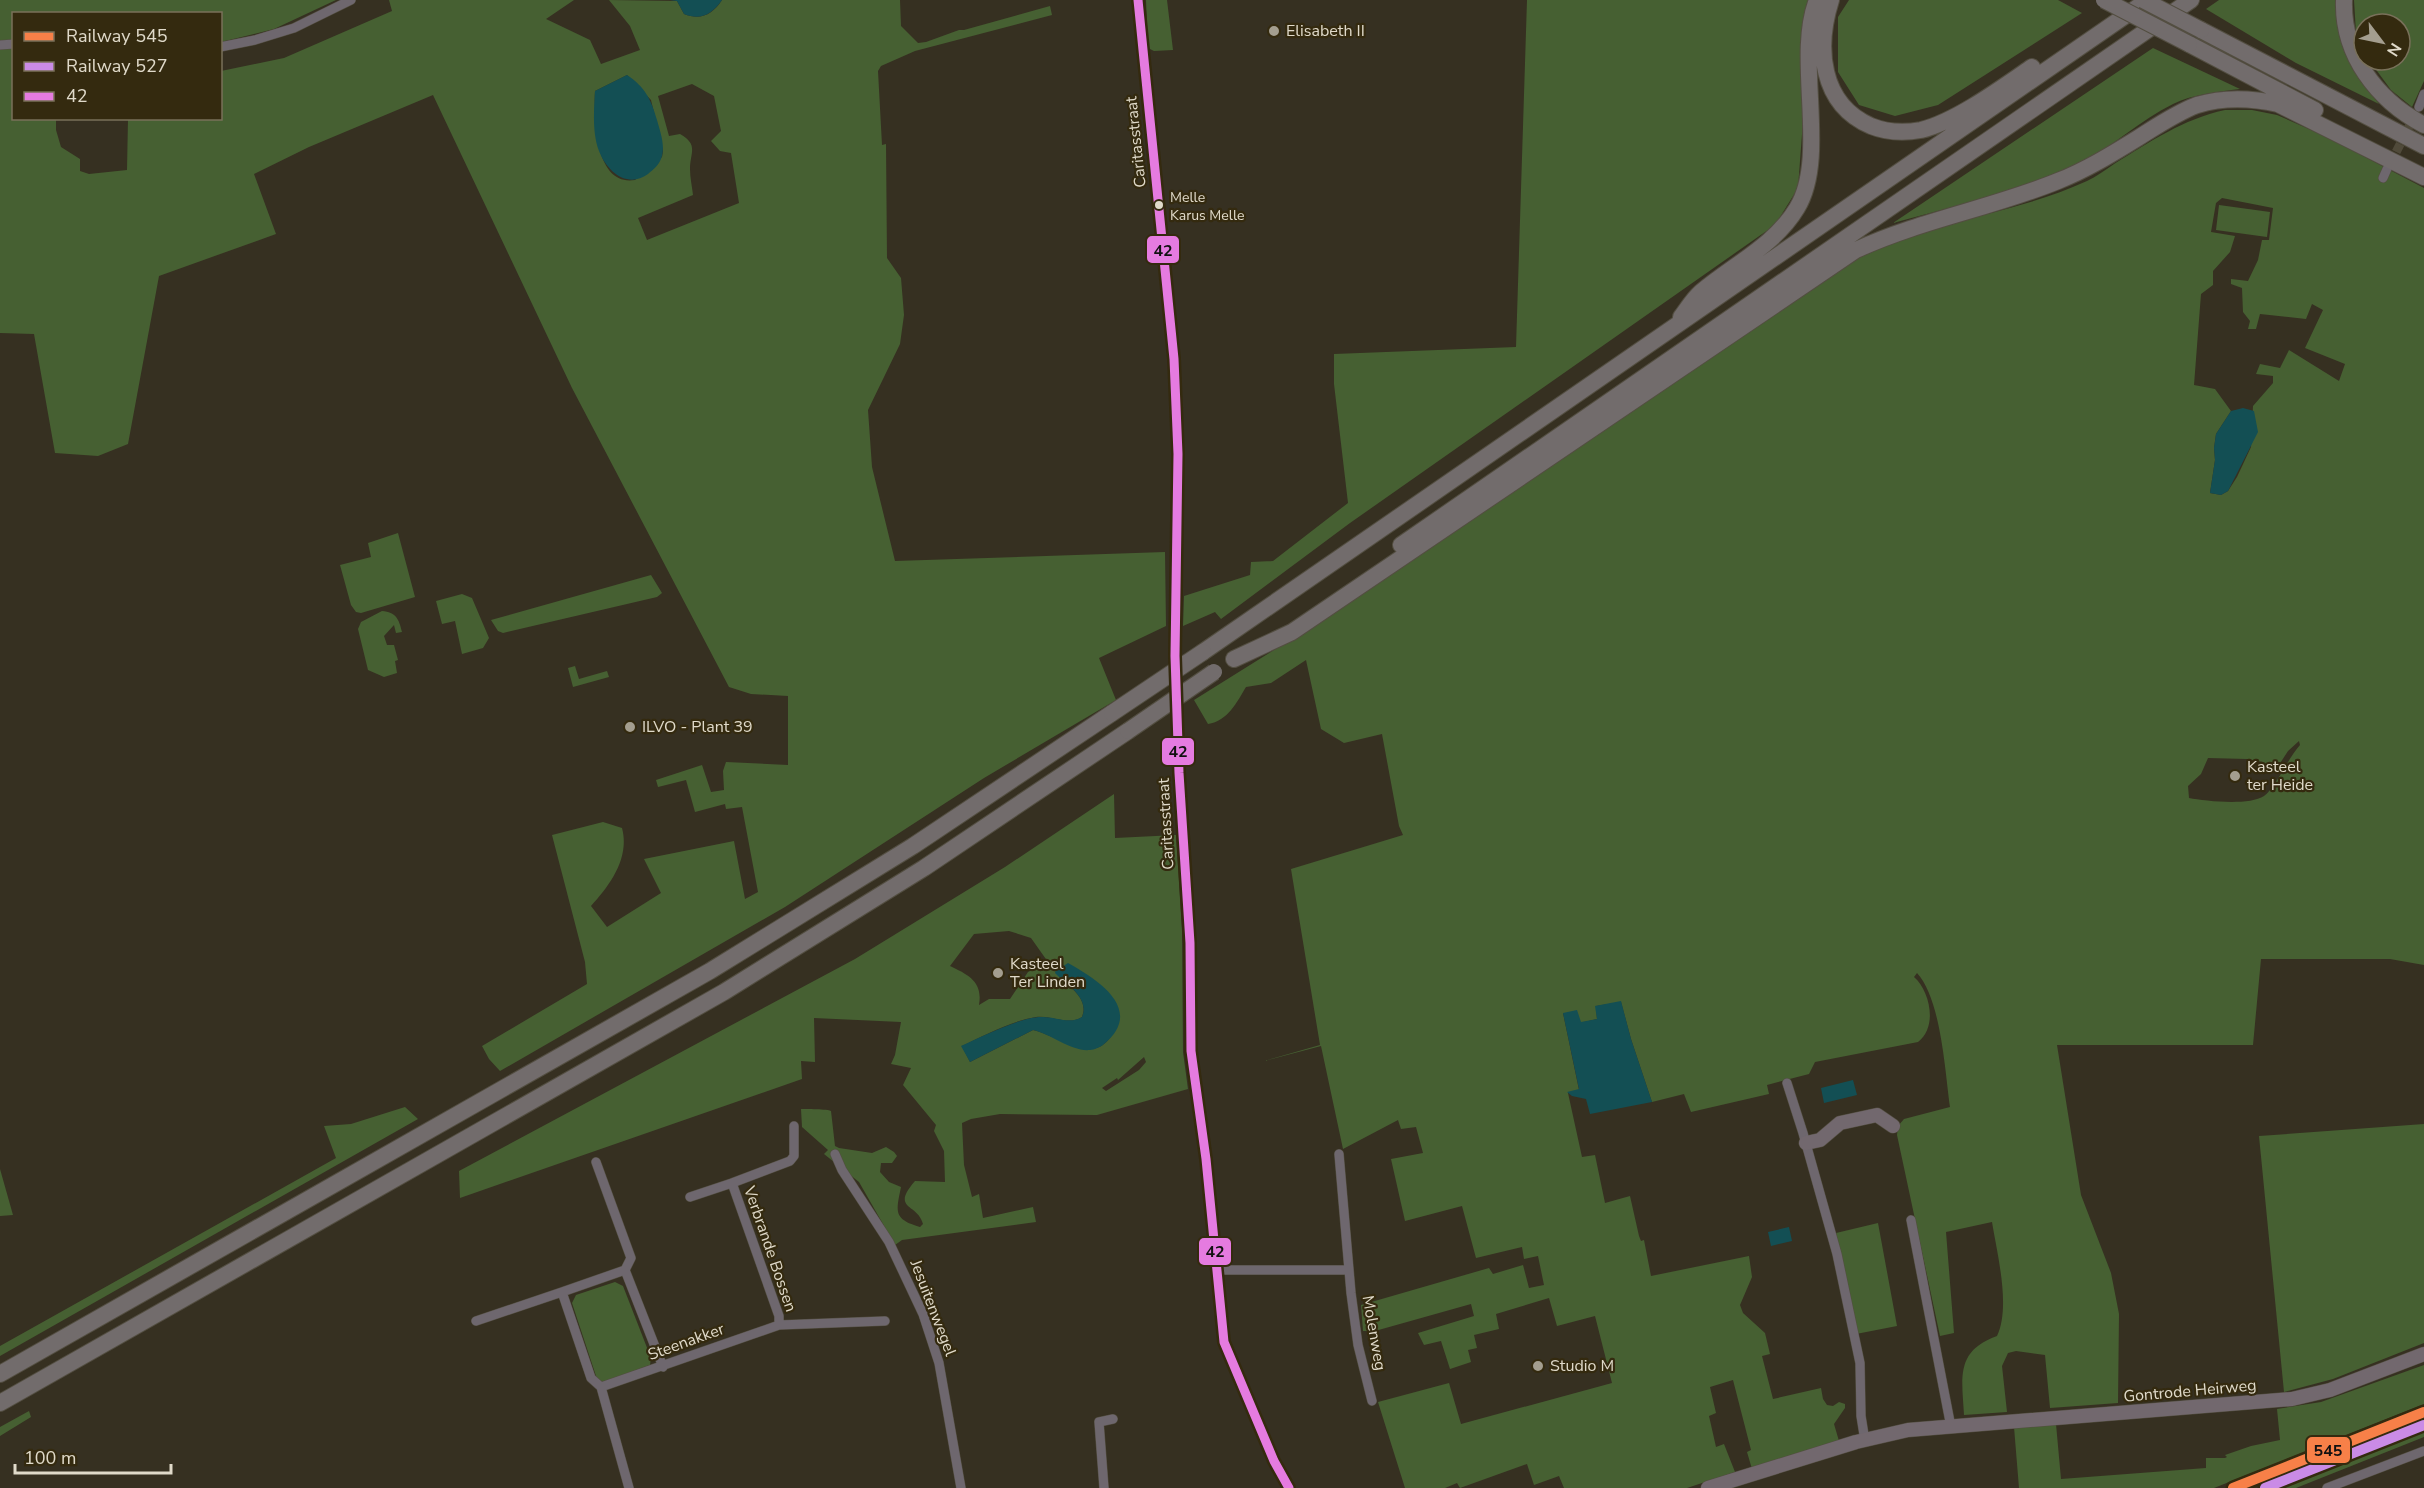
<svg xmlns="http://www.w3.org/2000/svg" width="2424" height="1488" viewBox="0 0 2424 1488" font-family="'Nunito Sans',sans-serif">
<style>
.green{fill:#466032;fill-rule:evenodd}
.water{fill:#134f54}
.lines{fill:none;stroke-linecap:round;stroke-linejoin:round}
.street-tunnel{stroke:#504a3a;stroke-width:9;stroke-dasharray:9 4.5;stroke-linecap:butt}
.street-casing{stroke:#534e41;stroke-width:10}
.secondary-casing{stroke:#534e41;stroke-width:15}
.highway-casing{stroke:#534e41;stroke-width:18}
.street{stroke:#6e676e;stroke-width:9}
.secondary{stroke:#72686e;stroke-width:14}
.highway{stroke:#726c6c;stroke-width:16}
.highway-bridge-casing{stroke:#534e41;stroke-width:18;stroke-linecap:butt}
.highway-bridge{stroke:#726c6c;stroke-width:16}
.bus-1-casing{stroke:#342a0f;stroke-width:14}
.bus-1{stroke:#e57be0;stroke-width:9}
.rail-1-casing{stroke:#342a0f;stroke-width:15}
.rail-2-casing{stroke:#342a0f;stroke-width:15}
.rail-1{stroke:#f78048;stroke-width:10}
.rail-2{stroke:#ca8be6;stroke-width:10}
.poi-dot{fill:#a49e8f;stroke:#342a0f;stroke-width:2}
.bus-dot{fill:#e0daca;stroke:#342a0f;stroke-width:2}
.labels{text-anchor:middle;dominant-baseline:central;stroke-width:4.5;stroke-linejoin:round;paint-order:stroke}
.bus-label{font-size:14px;fill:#e0daca;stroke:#342a0f;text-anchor:start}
.poi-label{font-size:16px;fill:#e0daca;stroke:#342a0f;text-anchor:start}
.street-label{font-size:16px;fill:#e0daca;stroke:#342a0f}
.line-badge{stroke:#342a0f;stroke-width:2}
.pale-badge-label{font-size:16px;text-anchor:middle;font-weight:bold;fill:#111}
</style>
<rect width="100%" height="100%" fill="#363021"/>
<!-- green -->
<path class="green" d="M0 0H336L274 29 221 42 220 14H14V118L56 119V130L61 147 80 159V171L89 174 127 170 128 119 220 118 221 71 284 58 392 11 389 0H574L546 19 590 40 601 64 640 50 630 26 609 0 677 1 684 14C701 21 713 14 722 0H900L901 26 918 43 926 42 959 30H964L1050 6 1052 15 915 51 881 66 878 71 882 145 886 144 887 258 901 278 904 315 900 344 868 410 872 467 895 561 1165 552 1166 626 1099 658 1116 700 984 778 785 907 500 1071 489 1059 482 1046 587 984 585 962 552 835 603 822 622 828C630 858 610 885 591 906L607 927 661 893 644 859 734 841 745 899 758 892 742 807 726 809 725 804 695 812 686 780 658 787 656 780 702 765 711 792 724 790 723 771 726 762 788 765V696L751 694 729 687 572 388 433 95 309 147 254 174 276 234 159 276 128 444 98 456 55 453 34 334 0 333ZM627 75 651 100 663 151 662 157 635 180C594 187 594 116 595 91ZM692 84 714 96 721 131 711 141 720 151 731 153 739 203 647 240 638 218 693 195C692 186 690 178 690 169 690 152 699 145 680 134L669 136 658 96Z
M1146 0H1167L1173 50 1154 51 1148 48Z
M1527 0H1812L1798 188 1775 225 1350 523 1221 619 1215 612 1183 626 1184 596 1250 575 1251 562 1273 561 1348 503 1334 384V354L1516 347Z
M1849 0H2058L2082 13 1938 105 1895 116 1859 105 1838 72V17Z
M2219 0H2339L2361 80 2379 104 2296 63 2206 9Z
M2354 0H2424V81L2412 107 2391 90 2369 60H2400V24H2364V51L2356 33Z
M2153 48 2240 89C2217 92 2194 94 2173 104 2140 120 2113 147 2080 163 2021 191 1956 206 1893 223Z
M2225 110H2252L2277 115 2327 137 2424 188V965L2390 959H2261L2253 1045H2057L2081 1195 2111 1273 2119 1314 2118 1403 2050 1408 2045 1355 2016 1351 2008 1353 2002 1366 2007 1412 1964 1415C1962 1378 1955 1351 1997 1336 2011 1307 1997 1253 1992 1222L1946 1232 1954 1333 1940 1336 1897 1135 1898 1126 1904 1119 1950 1107C1945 1071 1941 999 1917 973L1914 977C1930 991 1938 1027 1918 1042L1815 1062 1809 1074 1767 1085 1769 1094 1691 1112 1684 1094 1652 1102 1631 1039 1621 1002 1596 1006 1597 1019 1580 1023 1563 1013 1579 1090 1568 1093 1582 1157 1595 1155 1605 1203 1630 1196 1639 1236 1641 1241 1644 1240 1651 1276 1749 1256 1752 1277 1740 1305 1743 1313 1765 1333 1770 1354 1762 1356 1773 1399 1821 1388 1823 1399 1827 1405 1833 1406 1839 1402 1845 1404V1408L1834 1424 1839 1441 1752 1469 1747 1452 1751 1450 1733 1380 1710 1387 1716 1413 1709 1416 1716 1447 1724 1444 1735 1472 1687 1488H1564L1559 1476 1534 1485 1527 1464 1460 1488 1457 1483 1445 1488H1405L1378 1402 1449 1383 1461 1424 1612 1383 1595 1316 1557 1326 1549 1298 1496 1314 1499 1329 1474 1335 1477 1348 1468 1350 1471 1362 1450 1369 1441 1341 1424 1345 1418 1333 1474 1316 1471 1304 1375 1331H1363L1361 1305 1489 1268 1493 1274 1523 1265 1529 1288 1544 1285 1538 1256 1524 1259 1522 1247 1476 1258 1462 1206 1405 1221 1391 1159 1423 1153 1416 1127 1401 1129 1398 1120 1343 1149 1321 1046 1264 1061 1320 1045 1291 869 1403 835 1399 826 1382 734 1344 743 1321 729 1306 660 1271 683 1246 687C1237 702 1228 721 1208 724L1194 700 1298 635 1867 248C1939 221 2017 213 2087 181 2096 177 2105 170 2114 164 2150 142 2183 119 2225 110ZM2222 198 2273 208 2269 240H2262L2258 260 2248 281 2231 279V284L2242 288 2243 312 2250 321 2248 329H2256L2260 314 2306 319 2312 304 2323 310 2305 348 2345 364 2339 381 2289 350 2280 368 2260 364 2256 374 2273 376V383L2253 406 2251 447 2237 477 2228 491 2221 495 2210 493 2215 460 2214 448 2216 434 2231 411 2215 389 2194 385 2201 294 2213 285V271L2230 252 2235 236 2211 232 2216 203ZM2299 741 2300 745C2288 758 2275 789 2264 796 2249 806 2205 801 2189 798L2188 786 2201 774 2208 758 2247 759 2263 762 2275 771 2288 751Z
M2219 205 2270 212 2267 237 2216 230Z
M398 533 415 597 361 613 356 612 351 605 340 565 371 557 368 543Z
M651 575 662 593 657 597 503 633 498 631 491 620Z
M462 594 472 598 489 638 483 648 462 654 455 621 442 624 436 601Z
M382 611C396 612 399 619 402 632L396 633 394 625 384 636 387 645H394L398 660 395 661 397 673 384 677 368 670 358 629 361 622Z
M575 666 579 679 607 671 609 677 573 687 568 668Z
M1114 794 1115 838 1176 835 1182 931 1183 1052 1188 1089 1097 1115 1000 1114 971 1119 962 1123 964 1165 972 1197 979 1194 983 1218 1033 1207 1036 1222 902 1240 895 1245 859 1182 824 1154 828 1150 802 1127 801 1109C805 1109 828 1109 831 1111L835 1146 839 1148 872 1153 886 1147 894 1152 897 1156 892 1163H881L880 1172 889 1182 901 1187C896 1212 893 1219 920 1227L923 1224C918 1203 890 1210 915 1181L945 1182 944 1151 934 1131 936 1125 903 1085 911 1068 891 1064 895 1055 901 1022 814 1018 815 1062 801 1061 802 1079 460 1198 459 1171 855 959 1005 867ZM1009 931 1031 938 1048 962 1028 972 1010 999H989L979 1005C983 982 969 975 950 966L974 934ZM1059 977 1119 1020C1100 1073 1068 1039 1033 1030L970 1062 962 1046C985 1035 1011 1021 1036 1017 1051 1015 1069 1026 1082 1017 1089 999 1071 988 1059 977ZM1144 1057 1146 1062 1139 1070 1106 1091 1102 1088 1117 1078 1118 1080Z
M405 1107 418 1119 0 1356V1346L336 1158 324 1126 351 1124Z
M2424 1124V1343L2333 1379 2284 1392 2259 1136Z
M0 1169 13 1215 0 1216Z
M1878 1223 1897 1326 1856 1334 1836 1233Z
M615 1282 623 1286 651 1358 650 1365 603 1382 597 1379 572 1303 576 1295Z
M2424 1365V1404L2214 1488H2019L2014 1427 2056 1424 2061 1479 2206 1468V1458H2225L2227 1457 2225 1455 2251 1446 2280 1440 2277 1409 2321 1402Z
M29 1411 31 1417 0 1436V1427Z
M2424 1426V1437L2296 1488H2269Z"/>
<!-- water -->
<path class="water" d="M670 0H722C712 14 701 21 684 14L677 1Z
M627 75C645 87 651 99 657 120 660 131 665 144 662 156 660 164 654 169 648 174 628 189 607 172 599 151 592 133 594 110 595 91Z
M2243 408 2254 411 2258 432 2228 491 2221 495 2210 493 2215 460 2214 448 2216 434 2231 411Z
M1068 963C1091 976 1138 1003 1113 1035 1106 1043 1100 1049 1090 1050 1072 1052 1051 1034 1033 1030L970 1062 961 1046C981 1037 1020 1017 1041 1017 1054 1016 1070 1025 1082 1017 1090 998 1067 985 1055 973L1057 966 1062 967Z
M1621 1001 1631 1039 1652 1102 1590 1114 1586 1099 1572 1096 1567 1092 1579 1089 1563 1013 1577 1010 1581 1022 1597 1019 1595 1006Z
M1853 1080 1857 1095 1824 1103 1821 1088Z
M1789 1227 1792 1241 1771 1246 1768 1232Z"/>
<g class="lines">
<!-- street-tunnel -->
<path class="street-tunnel" d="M2390 164 2415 115"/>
<!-- street casing -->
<g class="street-casing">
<path id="street" d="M1138 0 1174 359 1178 454 1175 656 1179 773 1190 943 1191 1051 1206 1159 1220 1316 1224 1342 1274 1461 1289 1488
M0 45 14 44
M220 47 255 40 294 28 351 0
M2419 107 2424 94
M2383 178 2387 169
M1787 1083 1803 1133 1837 1254 1860 1363 1861 1416 1865 1441
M835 1154 842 1170 889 1242 923 1314 939 1363 961 1488
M1339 1154 1351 1293 1358 1345 1372 1401
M596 1162 631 1258 625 1270 562 1292 591 1378 601 1387 629 1488
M690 1197 732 1183
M1911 1220 1951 1427
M625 1270 663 1367
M1216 1270H1349
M476 1321 562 1292
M779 1325V1316L732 1183 790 1161 794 1156V1126
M601 1387 779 1325 885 1321
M1104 1488 1099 1422 1113 1419
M2327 1488 2424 1451"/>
</g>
<!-- secondary casing -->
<g class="secondary-casing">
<path id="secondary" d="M1806 1143 1820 1140 1840 1123 1877 1115 1893 1126
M1708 1488 1856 1442 1908 1430 2292 1399 2330 1390 2424 1354"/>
</g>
<!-- highway casing -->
<g class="highway-casing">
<path id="highway" d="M1831 0C1816 47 1820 104 1871 126 1886 132 1905 133 1921 130 1955 122 2003 87 2032 67
M2344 0C2342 55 2377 100 2424 125
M2201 30 2424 146
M2189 44 2315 110
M1681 317C1687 309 1693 299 1701 292 1733 265 1775 245 1797 208 1829 155 1794 58 1817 0
M1401 545 2191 0
M1203 652 2148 0
M1234 659 1292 632 1856 250C1921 220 1992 208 2058 181 2086 170 2112 154 2138 138 2157 126 2176 113 2197 105 2224 97 2251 98 2278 104L2424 177
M0 1374 710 971 913 846 1112 713
M0 1403 724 992 924 868 1128 731"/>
</g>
<!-- street -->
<use href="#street" class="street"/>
<!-- secondary -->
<use href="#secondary" class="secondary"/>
<!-- highway -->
<use href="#highway" class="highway"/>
<!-- highway-bridge casing -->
<g class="highway-bridge-casing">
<path id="highway-bridge" d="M2104 0 2189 44
M2143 0 2201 30
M1112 713 1203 652
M1128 731 1214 672"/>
</g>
<!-- highway-bridge -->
<use href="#highway-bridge" class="highway-bridge"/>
<!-- bus-1 casing -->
<g class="bus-1-casing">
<path id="bus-1" d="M1138 0 1174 359 1178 454 1175 656 1179 773 1190 943 1191 1051 1206 1159 1224 1342 1274 1461 1289 1488"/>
</g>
<!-- bus-1 -->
<use href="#bus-1" class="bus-1"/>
<!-- rail-1 casing -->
<g class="rail-1-casing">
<path id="rail-1" d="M2233 1488 2424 1412"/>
</g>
<!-- rail-2 casing -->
<g class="rail-2-casing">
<path id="rail-2" d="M2265 1488 2424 1425"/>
</g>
<!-- rail-1 -->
<use href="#rail-1" class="rail-1"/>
<!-- rail-2 -->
<use href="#rail-2" class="rail-2"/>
</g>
<!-- markers -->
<g class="poi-dot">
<circle cx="1274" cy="31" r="6"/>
<circle cx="630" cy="727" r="6"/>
<circle cx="2235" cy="776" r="6"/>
<circle cx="998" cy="973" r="6"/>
<circle cx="1538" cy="1366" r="6"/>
</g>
<circle class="bus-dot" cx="1159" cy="205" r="5"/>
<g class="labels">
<!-- bus labels -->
<g class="bus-label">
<text x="1170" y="197">Melle<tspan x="1170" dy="18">Karus Melle</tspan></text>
</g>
<!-- poi labels -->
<g class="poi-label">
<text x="1286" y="31">Elisabeth II</text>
<text x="642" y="727">ILVO - Plant 39</text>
<text x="2247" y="767">Kasteel<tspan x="2247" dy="18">ter Heide</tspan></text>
<text x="1010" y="964">Kasteel<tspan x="1010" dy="18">Ter Linden</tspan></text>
<text x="1550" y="1366">Studio M</text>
</g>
<!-- street labels -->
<g class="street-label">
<text transform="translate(1136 142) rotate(-96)">Caritasstraat</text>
<text transform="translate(1166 824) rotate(-93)">Caritasstraat</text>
<text transform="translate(770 1249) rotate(71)">Verbrande Bossen</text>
<text transform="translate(933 1308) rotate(69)">Jesuitenwegel</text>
<text transform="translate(1374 1333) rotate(80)">Molenweg</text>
<text transform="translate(686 1342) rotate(-20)">Steenakker</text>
<text transform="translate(2190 1391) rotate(-5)">Gontrode Heirweg</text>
</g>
</g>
<g class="line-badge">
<rect x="1146" y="235" width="34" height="29" rx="6" fill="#e57be0"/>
<rect x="1161" y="737" width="34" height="29" rx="6" fill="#e57be0"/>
<rect x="1198" y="1237" width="34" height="29" rx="6" fill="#e57be0"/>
<rect x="2306" y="1436" width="45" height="28" rx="6" fill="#f78048"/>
</g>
<g class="pale-badge-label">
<text x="1163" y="256">42</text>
<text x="1178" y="757">42</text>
<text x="1215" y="1257">42</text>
<text x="2328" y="1456">545</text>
</g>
<!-- legend -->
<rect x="12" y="12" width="210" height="108" fill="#342a0f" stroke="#79705a" stroke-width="1.5"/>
<rect x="24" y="32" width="30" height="9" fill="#f78048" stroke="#79705a" stroke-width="1.5"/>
<text x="66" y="42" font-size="18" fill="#e0daca">Railway 545</text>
<rect x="24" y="62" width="30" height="9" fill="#ca8be6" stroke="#79705a" stroke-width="1.5"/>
<text x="66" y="72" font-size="18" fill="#e0daca">Railway 527</text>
<rect x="24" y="92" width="30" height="9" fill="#e57be0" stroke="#79705a" stroke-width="1.5"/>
<text x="66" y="102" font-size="18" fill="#e0daca">42</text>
<!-- north arrow -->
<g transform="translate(2382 42) rotate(122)"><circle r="28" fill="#342a0f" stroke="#79705a" stroke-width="1.5"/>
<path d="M0-4.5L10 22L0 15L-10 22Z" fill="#a49e8f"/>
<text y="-9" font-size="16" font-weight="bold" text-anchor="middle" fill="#e0daca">N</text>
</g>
<!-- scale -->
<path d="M15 1464v9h156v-9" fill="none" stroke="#e0daca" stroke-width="3"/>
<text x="24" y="1464" font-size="18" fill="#e0daca" stroke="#342a0f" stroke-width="4.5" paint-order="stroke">100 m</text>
</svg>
